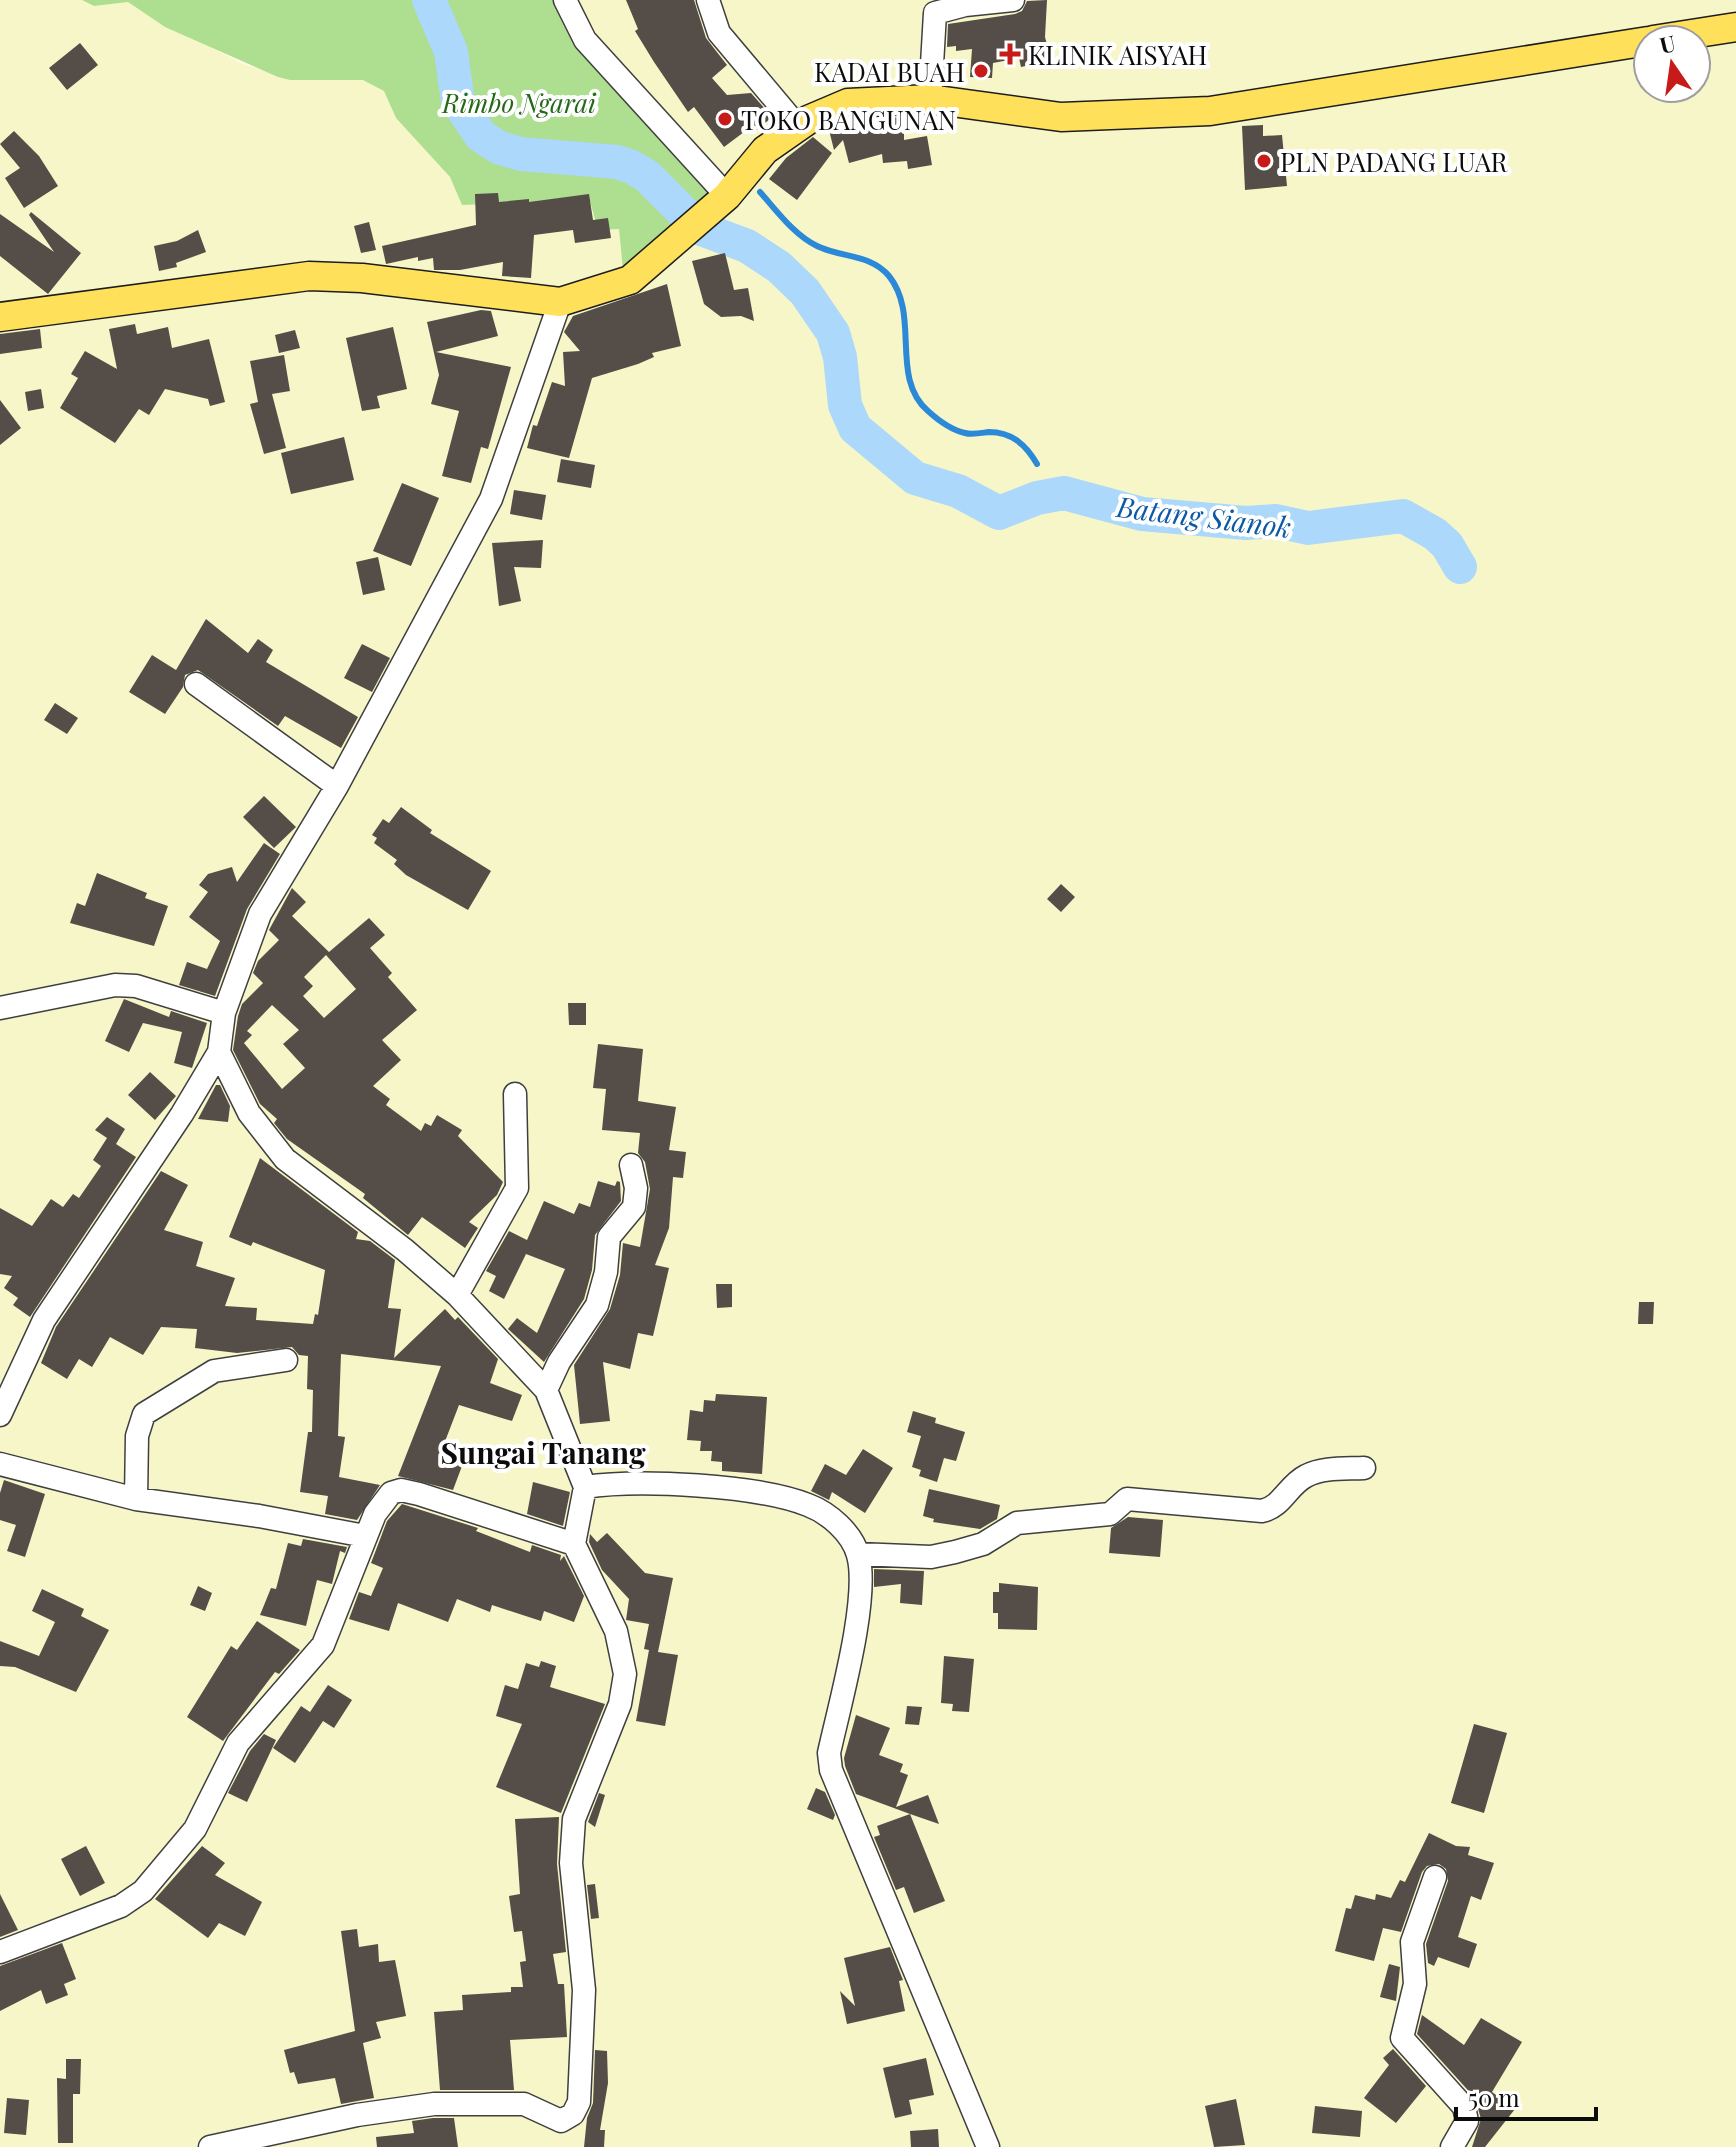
<svg xmlns="http://www.w3.org/2000/svg" width="1736" height="2147" viewBox="0 0 1736 2147" font-family="'Playfair Display',serif">
<style>
.farmland{fill:#f7f6c8;fill-rule:evenodd}
.forest{fill:#aede8f}
.lines{fill:none;stroke-linecap:round;stroke-linejoin:round}
.stream{stroke:#2c89d8;stroke-width:6}
.river{stroke:#abd8fb;stroke-width:34}
.building{fill:#554d47;fill-rule:evenodd}
.minor-casing{stroke:#3f3f3f;stroke-width:25}
.major-casing{stroke:#1d1d1d;stroke-width:31}
.minor{stroke:#fff;stroke-width:22}
.major{stroke:#ffe05a;stroke-width:28}
.poi-dot{fill:#c61b19;stroke:#fff;stroke-width:3}
.labels{text-anchor:middle;dominant-baseline:central;stroke-width:8;stroke-linejoin:round;paint-order:stroke}
.poi-label{font-size:26px;fill:#0c0c0c;stroke:#fff;text-anchor:start}
.park-label{font-size:26px;font-style:italic;fill:#246818;stroke:#fff}
.water-label{font-size:28px;font-style:italic;fill:#0c5aa6;stroke:#fff}
.quarter-label{font-size:30px;font-weight:bold;fill:#0c0c0c;stroke:#fff}
</style>
<rect width="100%" height="100%" fill="#fffcea"/>
<!-- farmland -->
<path class="farmland" d="M0 0H82L94 6 128 2 165 27 179 31 241 63 286 79 363 80 375 83 384 91 396 118 450 177 463 205 590 201 619 229 625 291 723 176 596 36 574 0H1736V2147H0ZM1648 40H1696V88H1648Z"/>
<!-- forest -->
<path class="forest" d="M82 0H574L596 36 723 176 762 170 625 291 619 229 598 230 590 201 462 205 450 177 396 118 384 91 363 80H290L278 77 165 27 128 2 94 6Z"/>
<g class="lines">
<!-- stream -->
<path class="stream" d="M760 192C777 211 794 235 817 246 842 258 871 254 889 276 921 316 889 377 928 411 939 421 951 430 965 433 972 435 981 433 989 432 1012 432 1026 445 1037 464"/>
<!-- river -->
<path class="river" d="M429 0 451 52 458 102 481 136 500 148 521 154 617 162 632 167 647 176 699 228 747 246 779 267 805 292 833 333 840 357 845 405 855 428 915 478 958 491 999 513 1037 498 1064 493 1142 514 1246 523 1276 521 1308 528 1403 516 1435 534 1447 545 1460 567"/>
</g>
<!-- building -->
<path class="building" d="M626 0H694L706 38 727 65 712 78 727 95 751 93 772 117 756 131 752 126 724 147 694 107 688 112 654 62 635 31 638 29Z
M1047 0 1045 37 1051 60 1021 67 1019 58 993 63 992 78 970 77 972 49 956 51V46L947 47 948 24 1015 14 1022 11 1027 1Z
M80 43 98 65 67 90 49 68Z
M904 117V140L927 136 932 165 908 169 907 161 883 163 882 154 849 163 843 140 834 150 829 130 852 120Z
M1263 125V136L1282 135 1287 186 1245 190 1242 126Z
M14 131 39 156 58 186 24 208 5 178 20 168 0 144Z
M813 137 832 153 797 200 769 179 786 158Z
M498 193 499 202 529 199V202L589 194 593 220 608 218 611 238 575 243 573 230 534 235 531 278 502 276 503 262 460 270H434L433 258 418 261V257L386 264 382 246 476 225 475 194Z
M31 212 81 253 48 294 0 256V214L54 252 29 215Z
M369 222 376 250 361 253 354 226Z
M198 230 206 252 176 263 177 267 159 271 154 246 177 241Z
M725 253 734 290 748 288 754 321 741 316 721 317 704 304 692 261Z
M667 284 681 346 652 353 654 357 638 364 592 378 569 458 527 448 533 425 537 426 552 382 565 386 563 352 580 351 564 332 573 316Z
M481 310 491 311 498 336 436 352 511 367 488 449 481 447 471 483 442 476 459 411 431 404 439 375 427 322Z
M135 324 137 334 168 327 172 348 209 339 225 402 210 406 208 399 165 389 149 415 139 409 115 443 60 408 78 378 71 374 85 351 117 369 109 329Z
M393 327 407 389 377 396 380 408 362 411 346 338Z
M40 329 42 348 0 354V334Z
M295 330 300 348 279 353 275 335Z
M284 355 290 391 272 394 286 448 264 454 250 404 258 402 250 361Z
M41 389 44 408 28 411 25 392Z
M0 400 21 428 0 445Z
M344 437 354 480 291 494 281 453Z
M561 459 595 465 591 488 557 482Z
M402 483 439 498 411 566 373 551Z
M514 490 546 495 542 520 510 514Z
M543 540 541 568 514 567 521 601 499 606 492 543Z
M378 557 385 590 363 595 356 562Z
M206 619 248 653 258 639 273 650 266 662 358 717 341 748 285 716 278 726 198 670 185 675 183 687 165 714 129 692 152 655 176 670Z
M362 644 390 658 372 692 344 678Z
M55 703 78 718 67 734 44 720Z
M264 796 296 827 274 848 243 817Z
M401 807 432 830 430 833 491 871 468 910 406 875 394 864 397 860 374 843 377 838 372 835 383 819 389 823Z
M264 843 280 854 247 909 215 996 179 985 187 962 207 969 220 941 189 917 208 892 199 885 208 874 232 867 237 882Z
M97 873 147 893 145 898 168 906 154 946 70 923 77 903 85 906Z
M1061 884 1075 897 1061 912 1047 899Z
M292 888 306 902 292 916 329 952 369 918 385 935 370 948 392 973 388 977 417 1010 382 1040 401 1060 373 1086 390 1099 386 1105 421 1131 425 1123 431 1126 437 1115 462 1130 458 1136 503 1182 497 1195 469 1222 478 1228 465 1248 422 1217 408 1235 363 1198 365 1194 287 1139 274 1123 277 1119 260 1104 233 1050 238 1016 242 1004 263 983 253 973 258 961 279 940 269 930ZM326 955 356 989 324 1018 303 996 313 986 304 977ZM272 1005 299 1030 283 1044 305 1068 282 1089 244 1043 252 1035 247 1031Z
M124 999 169 1017 171 1011 207 1023 192 1068 174 1063 182 1032 143 1023 129 1052 105 1041Z
M568 1003H586V1025H569Z
M598 1044 643 1049 638 1101 676 1107 669 1150 686 1152 683 1178 673 1177 669 1228 655 1265 669 1268 653 1336 638 1333 630 1369 603 1362 610 1421 580 1424 574 1365 610 1309 620 1275 623 1243 640 1247 650 1189 645 1162 638 1153 640 1133 602 1130 606 1089 593 1088Z
M150 1072 176 1096 155 1120 128 1095Z
M216 1085H220L230 1106 228 1122 198 1119Z
M107 1117 125 1129 116 1144 136 1157 30 1317 13 1305 18 1298 4 1288 12 1276 0 1274V1208L32 1226 51 1199 63 1207 73 1194 79 1198 101 1166 93 1160 107 1138 95 1130Z
M260 1158 358 1232 356 1239 370 1241 395 1260 388 1308 401 1309 394 1358 445 1309 455 1320 458 1317 498 1359 490 1383 522 1395 512 1421 459 1405 439 1457 462 1466 453 1490 398 1476 441 1366 341 1354 338 1436 345 1437 339 1477 380 1485 357 1520 325 1514 328 1496 300 1492 308 1432H312L313 1390 307 1389 308 1356 299 1355 292 1347 237 1353 195 1348 197 1329 161 1327 143 1355 110 1337 92 1367 79 1359 67 1379 41 1363 56 1327 161 1171 188 1185 164 1230 203 1242 196 1266 235 1278 225 1306 257 1308 256 1320 313 1324 315 1314 318 1315 325 1270 253 1242 251 1246 229 1237Z
M598 1181 615 1186 617 1181 620 1182 621 1201 595 1235 592 1270 584 1299 544 1362 508 1329 517 1318 537 1333 565 1269 526 1254 504 1299 489 1291 496 1276 486 1271 509 1231 527 1240 544 1201 574 1214 579 1203 590 1207Z
M716 1284H732V1307L717 1308Z
M1639 1302H1654L1653 1324H1638Z
M716 1394 767 1397 762 1474 722 1471V1462L711 1461 712 1451H700L701 1441 687 1440 690 1410 703 1412 704 1400 715 1401Z
M913 1411 936 1418 935 1423 965 1432 956 1461 944 1458 937 1482 919 1476 921 1470 912 1467 921 1436 907 1432Z
M863 1449 893 1468 865 1513 832 1492 829 1500 811 1491 825 1464 846 1475Z
M4 1480 45 1494 25 1557 7 1551 16 1525 0 1520V1493Z
M533 1482 570 1492 563 1526 527 1514Z
M929 1489 1000 1505 997 1519 980 1529 933 1522 934 1519 923 1516Z
M402 1504 478 1528 476 1531 530 1552 532 1545 561 1555 560 1561 564 1556 584 1596 574 1622 544 1611 541 1621 492 1605 490 1612 457 1599 448 1622 398 1603 389 1631 349 1619 359 1592 371 1596 383 1568 371 1563 387 1521Z
M1128 1517 1163 1520 1160 1557 1109 1553 1111 1528Z
M607 1533 645 1573 673 1578 658 1652 678 1655 665 1726 636 1721 649 1650 644 1649 649 1624 626 1620 629 1599 602 1570 589 1542 590 1534 597 1542Z
M303 1539 347 1547 345 1553 340 1551 332 1584 317 1580 306 1626 260 1615 271 1588 276 1589 288 1543 301 1546Z
M874 1569 924 1571 922 1605 900 1603 901 1584 874 1587Z
M999 1583 1038 1587 1037 1630 998 1629V1613H993V1592H999Z
M198 1586 212 1593 205 1611 190 1605Z
M42 1589 84 1609 81 1616 109 1630 76 1692 15 1667 0 1666V1641L39 1656 55 1622 32 1611Z
M257 1621 300 1650 279 1674 275 1672 223 1741 187 1717 231 1646 237 1650Z
M944 1656 974 1659 969 1712 952 1711 953 1704 941 1703Z
M541 1661 556 1666 550 1687 605 1704 561 1813 496 1787 522 1724 496 1716 505 1685 518 1689 526 1663 539 1667Z
M328 1685 352 1700 334 1728 323 1721 295 1763 273 1748 301 1706 310 1712Z
M907 1706 922 1707 919 1725 905 1724Z
M856 1715 890 1728 879 1755 903 1764 900 1772 908 1775 896 1807 928 1795 939 1824 910 1814 945 1901 914 1913 904 1887 896 1890 874 1837 880 1835 877 1826 910 1814 856 1794 845 1766 844 1758Z
M1474 1724 1507 1733 1484 1813 1451 1803Z
M264 1734 276 1740 247 1802 228 1793 250 1751Z
M816 1788 825 1792 835 1815 833 1820 807 1809Z
M599 1793 605 1795 595 1827 588 1822Z
M559 1817 557 1864 566 1952 553 1954 558 1984H564L567 2037 510 2040 514 2090H440L434 2012 463 2010 462 1995 511 1992V1987H523L520 1962 526 1961 522 1931 514 1932 509 1896 520 1894 515 1819Z
M1429 1833 1456 1846 1470 1847 1468 1855 1494 1863 1481 1900 1471 1896 1458 1937 1477 1944 1469 1968 1438 1957 1434 1966 1428 1963 1426 1944 1448 1881 1446 1869 1439 1864 1427 1866 1422 1872 1401 1932 1383 1928 1374 1961 1335 1951 1346 1908 1351 1909 1355 1895 1375 1900 1376 1894 1391 1898 1400 1880 1405 1882Z
M86 1846 105 1883 80 1896 61 1859Z
M202 1846 225 1863 215 1875 262 1902 245 1936 219 1923 208 1938 155 1899Z
M595 1884 599 1918 591 1919 587 1885Z
M0 1894 18 1930 0 1937Z
M357 1929 359 1947 378 1944 379 1962 395 1960 406 2016 376 2022 381 2038 363 2043 374 2098 341 2104 335 2078 298 2084 294 2072 290 2073 284 2050 355 2031 341 1931Z
M62 1943 76 1979 64 1984 68 1995 46 2004 41 1990 0 2011V1966Z
M890 1947 903 1980 899 1981 905 2011 847 2024 840 1991 855 2006 844 1958Z
M1389 1964 1400 1967 1396 2001 1380 1997Z
M1422 2015 1464 2045 1481 2018 1522 2042 1492 2092 1515 2109 1485 2147H1472L1481 2119 1475 2098 1417 2034Z
M1393 2049 1426 2086 1396 2123 1364 2098 1389 2065 1383 2058Z
M595 2050 607 2051 608 2083 600 2130H605L604 2147H584L587 2118 593 2103Z
M926 2058 934 2095 909 2100 912 2114 895 2118 883 2068Z
M66 2059H81L80 2094H73V2143H58L57 2078 66 2079Z
M7 2098 29 2100 26 2135 4 2133Z
M1236 2099 1245 2145 1214 2147 1205 2106Z
M1315 2106 1362 2111 1360 2137 1312 2133Z
M433 2118H454L458 2147H377L376 2137 414 2133 412 2121Z
M938 2129 939 2147H911L910 2131Z"/>
<g class="lines">
<!-- minor casing -->
<g class="minor-casing">
<path id="minor" d="M565 0 585 40 727 196
M708 0 719 33 798 127
M965 5 1013 0
M930 99 935 13 965 5 969 0
M196 684 337 786
M0 1008 115 985 136 986 224 1013
M219 1052 249 1113 285 1159 405 1250 457 1295 546 1390 585 1487C639 1479 758 1485 808 1505 829 1513 852 1533 858 1555 870 1598 839 1707 829 1753L831 1770 988 2147
M457 1295 517 1188 515 1094
M546 1390 559 1362 597 1305 606 1272 609 1237 634 1207 636 1188 631 1165
M0 1415 44 1320 182 1114 219 1052 224 1013 260 914 337 786 491 499 560 302
M0 1464 136 1499 259 1516 365 1536
M136 1499 137 1436 144 1414 214 1371 286 1360
M858 1554 931 1557 955 1552 983 1544 1017 1523 1110 1514 1127 1499 1262 1511C1282 1507 1288 1485 1306 1476 1323 1467 1345 1469 1364 1468
M1435 1877 1412 1942 1415 1984 1402 2038 1464 2107 1467 2121 1452 2147
M0 1952 121 1906 143 1891 195 1829 238 1743 323 1645 375 1514 391 1493 401 1490 419 1494 574 1544
M210 2147 357 2115 434 2104H524L561 2121 573 2114 579 2102 584 1990 571 1863 574 1819 620 1704 625 1674 616 1631 574 1544 585 1487"/>
</g>
<!-- major casing -->
<g class="major-casing">
<path id="major" d="M1653 40 1736 27
M0 317 309 276 362 278 560 302 630 280 727 196 765 150 808 120 848 103 930 99 1061 117 1210 111 1648 41"/>
</g>
<!-- minor -->
<use href="#minor" class="minor"/>
<!-- major -->
<use href="#major" class="major"/>
</g>
<!-- markers -->
<g class="poi-dot">
<path d="M1006 42h8v8h8v8h-8v8h-8v-8h-8v-8h8z"/>
<circle cx="981" cy="71" r="8"/>
<circle cx="725" cy="119" r="8"/>
<circle cx="1264" cy="161" r="8"/>
</g>
<g class="labels">
<!-- poi labels -->
<g class="poi-label">
<text x="1028" y="54">KLINIK AISYAH</text>
<text x="965" y="71" text-anchor="end">KADAI BUAH</text>
<text x="741" y="119">TOKO BANGUNAN</text>
<text x="1280" y="161">PLN PADANG LUAR</text>
</g>
<!-- park labels -->
<g class="park-label">
<text x="519" y="102">Rimbo Ngarai</text>
</g>
<!-- water labels -->
<g class="water-label">
<text transform="translate(1204 516) rotate(7)">Batang Sianok</text>
</g>
<!-- quarter labels -->
<g class="quarter-label">
<text x="543" y="1452">Sungai Tanang</text>
</g>
</g>
<!-- north arrow -->
<g transform="translate(1672 64) rotate(347)"><circle r="38" fill="#ffffff" stroke="#9e9e9e" stroke-width="2"/>
<path d="M0-6L14 30L0 20L-14 30Z" fill="#c61b19"/>
<text y="-12" font-size="22" font-weight="bold" text-anchor="middle" fill="#0c0c0c">U</text>
</g>
<!-- scale -->
<path d="M1456 2107v12h140v-12" fill="none" stroke="#0c0c0c" stroke-width="4"/>
<text x="1468" y="2107" font-size="24" fill="#0c0c0c" stroke="#ffffff" stroke-width="6" paint-order="stroke">50 m</text>
</svg>
